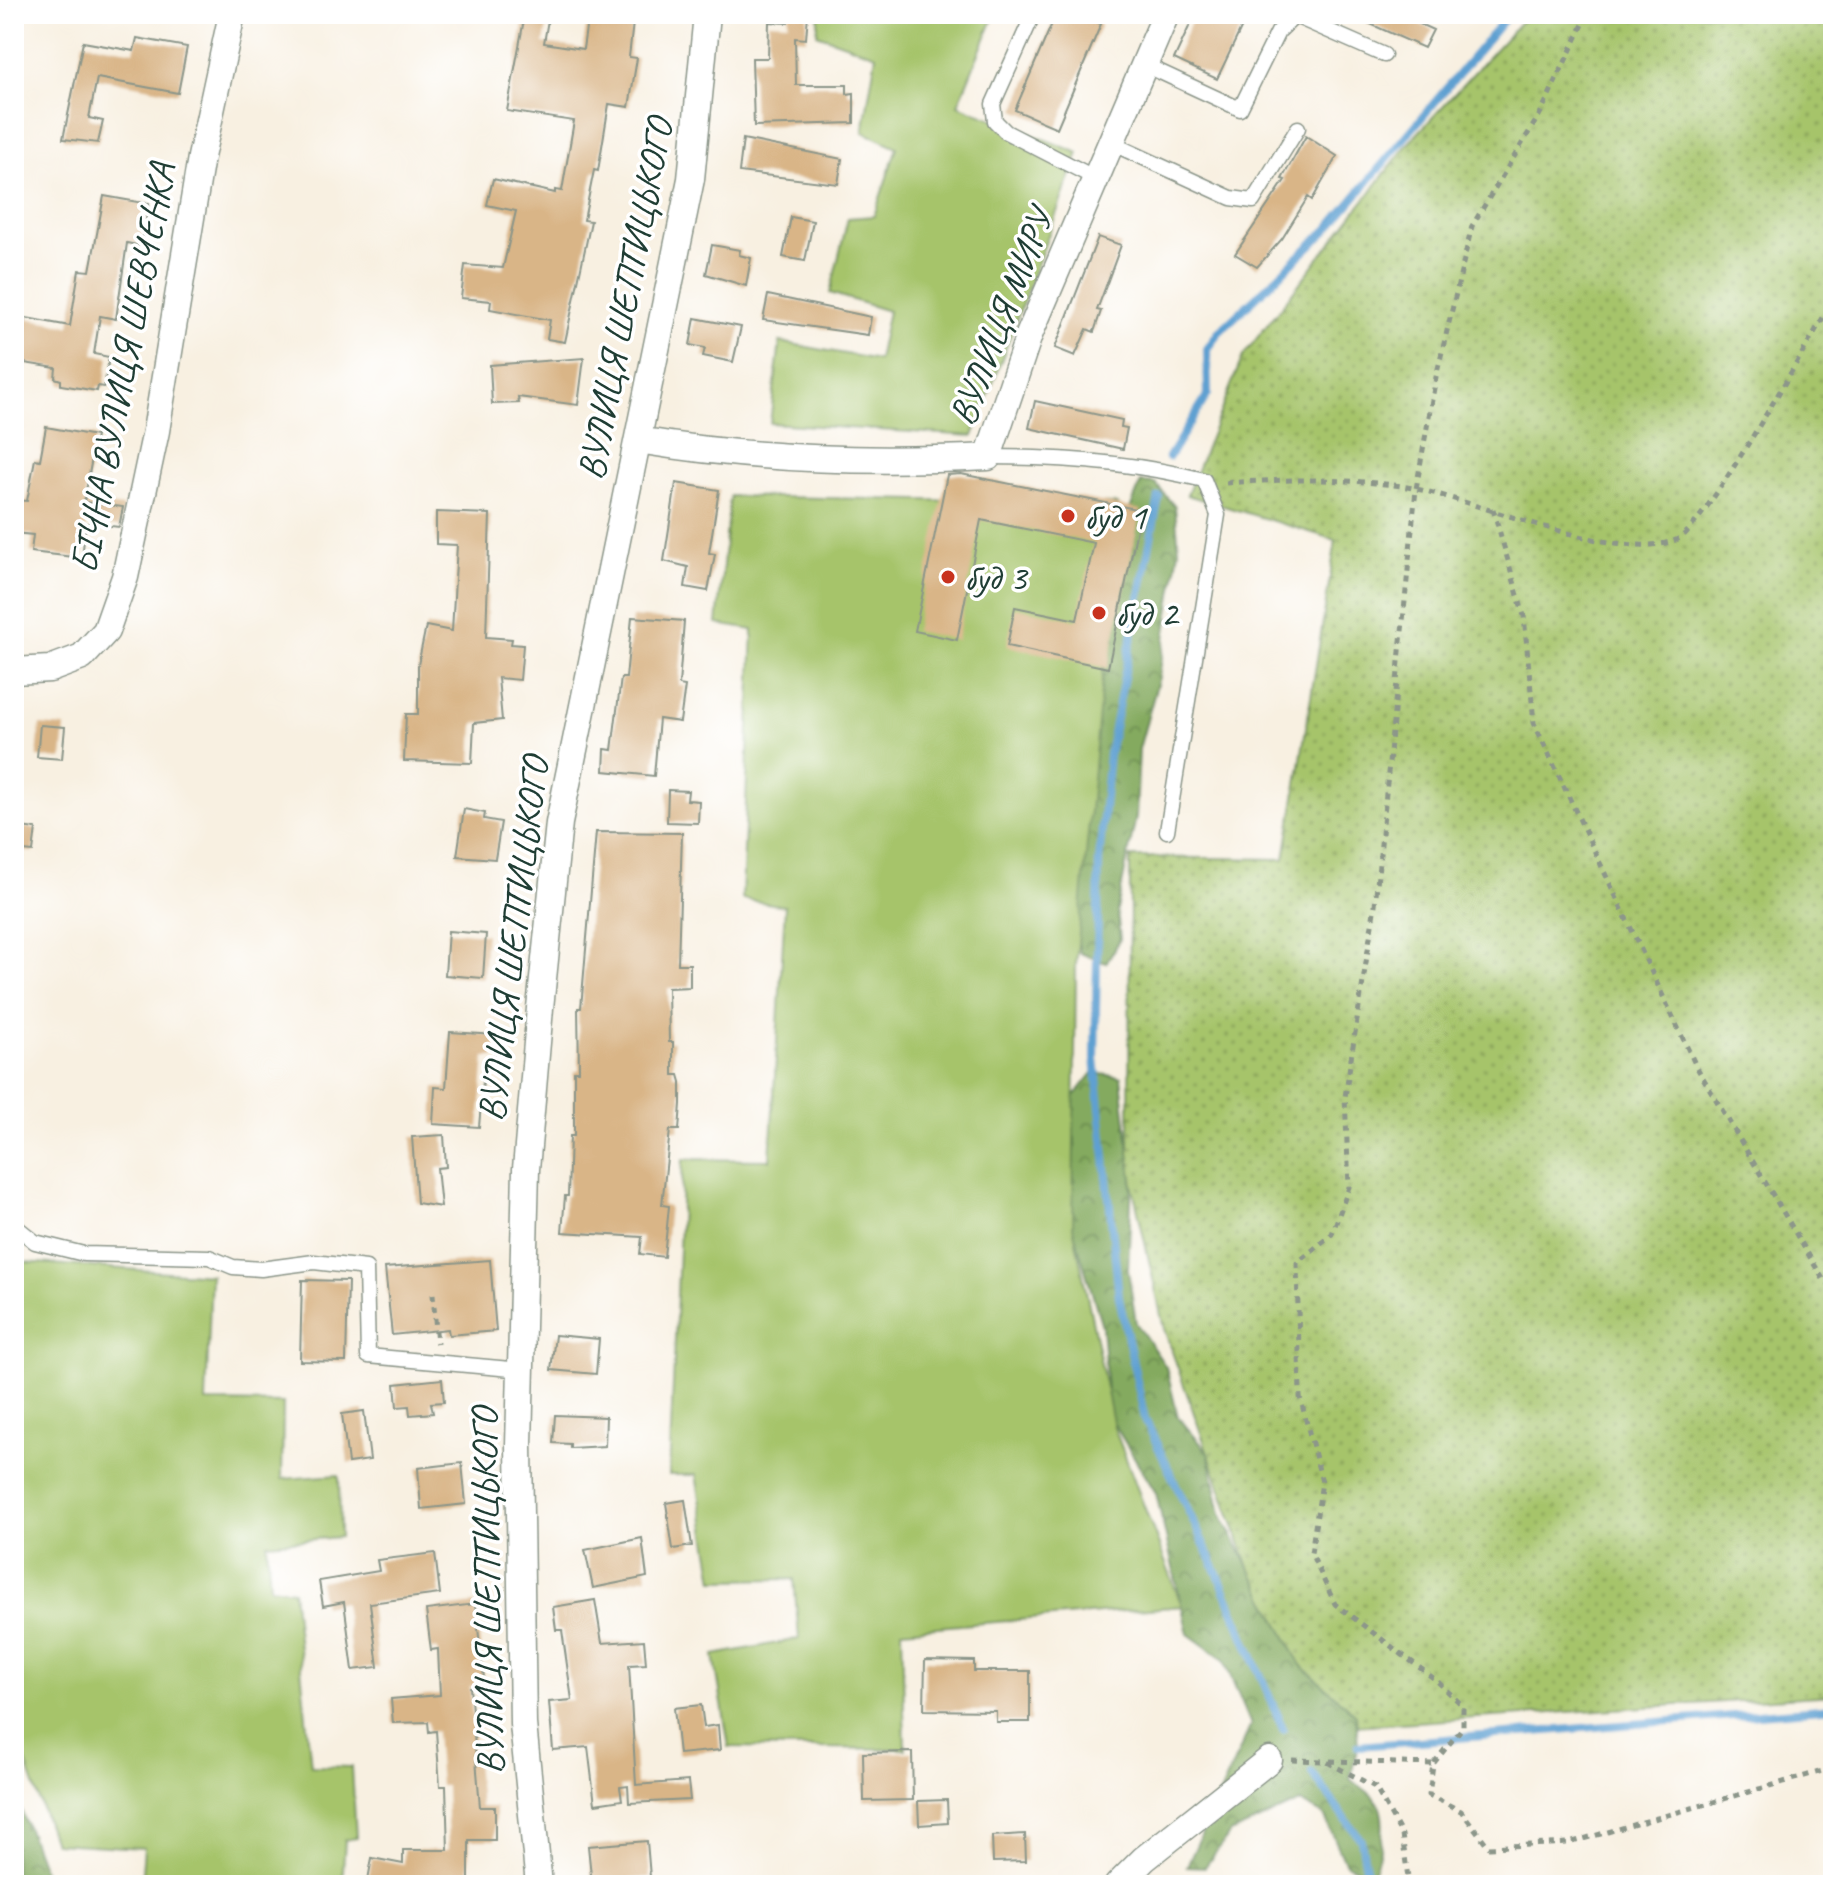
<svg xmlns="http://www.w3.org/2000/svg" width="1847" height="1899" viewBox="0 0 1847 1899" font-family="Caveat,sans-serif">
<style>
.grass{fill:url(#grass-dots);stroke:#628050;stroke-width:2}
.forest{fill:url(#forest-crowns);stroke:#52744a;stroke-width:2}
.garden{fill:#a6c46b;stroke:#628050;stroke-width:2}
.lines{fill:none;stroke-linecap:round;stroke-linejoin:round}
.stream{stroke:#5ea0d1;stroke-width:8}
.building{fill:#d9b587}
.lane-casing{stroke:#8c968a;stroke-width:17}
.street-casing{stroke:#8c968a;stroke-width:29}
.path{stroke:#8c968a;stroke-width:5;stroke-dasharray:6 6;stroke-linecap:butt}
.lane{stroke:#fff;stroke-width:14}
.street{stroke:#fff;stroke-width:26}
.poi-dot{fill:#c8321e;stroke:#fff;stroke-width:3}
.labels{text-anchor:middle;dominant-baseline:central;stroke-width:7;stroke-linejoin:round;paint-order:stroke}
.street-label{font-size:38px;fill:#1f3d34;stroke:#fff}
.poi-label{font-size:38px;fill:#1f3d34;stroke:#fff;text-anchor:start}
</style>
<defs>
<pattern id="grass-dots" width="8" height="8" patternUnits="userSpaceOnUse" patternTransform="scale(2)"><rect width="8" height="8" fill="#a6c46b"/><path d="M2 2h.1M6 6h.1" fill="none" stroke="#87a059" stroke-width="1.8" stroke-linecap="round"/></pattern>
<pattern id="forest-crowns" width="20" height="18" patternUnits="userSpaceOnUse" patternTransform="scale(2)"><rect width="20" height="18" fill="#84aa5f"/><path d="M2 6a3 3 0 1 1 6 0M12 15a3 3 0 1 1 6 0" fill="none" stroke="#6b8c4f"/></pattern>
</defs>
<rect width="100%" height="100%" fill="#fff"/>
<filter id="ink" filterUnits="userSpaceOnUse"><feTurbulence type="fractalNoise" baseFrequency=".0125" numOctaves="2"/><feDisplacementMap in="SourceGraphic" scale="16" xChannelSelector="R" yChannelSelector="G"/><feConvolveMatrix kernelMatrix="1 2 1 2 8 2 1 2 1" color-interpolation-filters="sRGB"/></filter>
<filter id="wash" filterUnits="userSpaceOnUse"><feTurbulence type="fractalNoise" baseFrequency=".006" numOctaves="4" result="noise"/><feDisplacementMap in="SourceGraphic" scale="32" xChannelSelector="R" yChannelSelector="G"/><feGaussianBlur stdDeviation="1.8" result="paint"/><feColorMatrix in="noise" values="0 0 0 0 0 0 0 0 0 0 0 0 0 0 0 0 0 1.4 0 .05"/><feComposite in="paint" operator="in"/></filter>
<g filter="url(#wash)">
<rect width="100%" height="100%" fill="#f8f0e1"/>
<!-- grass -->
<path class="grass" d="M1528 14H1833V1695L1306 1729 1164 1329 1129 1170 1130 857 1285 859 1336 540 1187 495 1243 356 1407 145Z"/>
<!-- forest -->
<path class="forest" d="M1141 482 1155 483 1175 507 1179 550 1159 677 1139 749 1136 817 1117 910 1120 939 1106 963 1080 953 1076 930 1071 745 1130 509Z
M1093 1073 1121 1077 1132 1179 1128 1270 1136 1323 1166 1367 1178 1417 1208 1452 1221 1514 1300 1664 1356 1715 1358 1746 1350 1779C1358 1785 1370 1792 1376 1800 1389 1817 1380 1857 1372 1875L1383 1885H1328L1342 1873 1369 1874 1346 1864 1324 1815 1300 1802 1230 1833 1205 1867 1187 1866 1251 1725 1224 1660 1188 1634 1156 1493 1109 1416 1102 1326 1069 1216 1075 1139 1068 1113 1069 1103Z
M14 1791 48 1883V1885H14Z"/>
<!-- garden -->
<path class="garden" d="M819 14H995L958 105 1079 153 973 436 770 423 780 342 878 360 888 311 830 293 848 218 874 216 897 147 863 132 876 55 817 34Z
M730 496 1118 504 1076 965 1073 1227 1114 1427 1182 1606 902 1630 905 1749 729 1747 714 1655 799 1639 794 1579 714 1580 696 1475H669L683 1159 770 1160 785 906 742 899 753 630 717 624Z
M23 1262 211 1275 206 1402 283 1403 282 1479 339 1475 340 1537 267 1543 270 1587 293 1590 311 1766 352 1767 356 1838 345 1840 342 1885H141L144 1848 54 1843 19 1742 14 1685V1351Z"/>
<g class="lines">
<!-- stream -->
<path class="stream" d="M1169 457 1208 394 1207 349 1218 333 1328 229 1509 14
M1159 497 1109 754 1099 861 1095 1058 1119 1297 1145 1419 1218 1574 1283 1729
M1358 1746 1833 1708
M1312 1773 1361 1840 1369 1885"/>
</g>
<g id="blocks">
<!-- building -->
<path class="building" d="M525 14H549L544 43 583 49 588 14H634L629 57 637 58 629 107 609 104 598 171 594 170 584 220 591 221 565 342 547 339 550 320 490 309 491 301 461 298 465 265 503 268 516 211 487 205 493 179 555 193V190L562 191 574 121 507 111Z
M789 14H808L806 39 795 38 796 85H847V94L854 93V123L754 126 752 58H768L769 22 788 23Z
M1056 14H1076L1101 24 1057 128 1015 110Z
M1195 14H1248L1217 79 1174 59Z
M1348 14H1398L1433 30 1424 48Z
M137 38 187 47 178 93 97 78 89 118 103 121 98 143 63 139 83 42 134 51Z
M1306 136 1337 156 1312 200 1308 197 1282 239 1257 267 1235 254 1285 180 1282 179Z
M743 139 842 159 838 184 739 172Z
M104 196 149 204 141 246 127 243 116 319 100 316 94 354 109 357 104 387 98 386 97 391 61 385V380L55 378 56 368 18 362 26 318 70 326 79 270 90 271Z
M791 217 813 221 805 261 783 257Z
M1098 237 1121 245 1097 310 1101 311 1094 332 1087 329 1075 356 1055 348Z
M712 245 740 250 739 255 751 258 746 286 706 274Z
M768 295 871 317 868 335 763 320Z
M695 318 741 327 733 362 703 356 705 348 690 345Z
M584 358 578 405 518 397 519 403 492 404 490 365Z
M1035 401 1122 420 1121 427 1127 428 1123 449 1029 428Z
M46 427 96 436 84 502 123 507 119 527 86 523 82 558 31 552 33 535 14 533V500L27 501 35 459 40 460Z
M961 474 1141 510 1108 668 1007 646 1015 607 1077 620 1094 543 981 520 957 640 915 631 947 475Z
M676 483 719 490 709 553 715 554 708 591 685 587 688 567 664 561Z
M436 512 490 514 486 637 512 639 511 644 523 645 520 680 498 678 502 720 474 723 472 763 404 761 406 714H418V665L426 626 452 631 457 545 436 544Z
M632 617 684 621 679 685 685 686 680 722 659 719 654 776 604 771 605 749 612 750 621 678H626Z
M40 725 65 727 62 759 37 757Z
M668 790 688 791 687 800 699 801 698 823 667 822Z
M464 809 485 813 484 819 501 822 495 859 457 856Z
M14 826 36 829 33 852 14 850Z
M596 832 682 833 678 964H690V987L668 988 669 1042H673V1075H679L681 1082V1104L679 1130H670L662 1205 669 1206 664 1257 640 1254 642 1237 562 1232 565 1196H568L570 1136H574V1071H579L578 1008H581Z
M448 931 486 934 483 978 445 975Z
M450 1032 496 1035 495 1057H485L479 1127 433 1124 435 1087 446 1088Z
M444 1135 446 1167 437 1168 441 1207 417 1203 412 1137Z
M490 1260 496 1331 449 1335 448 1329 392 1335 385 1268Z
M302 1280 348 1281 346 1362 300 1361Z
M555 1335 599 1339 596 1374 551 1370Z
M442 1379 444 1402 431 1403 433 1413 410 1415 409 1406 397 1407 395 1384Z
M364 1411 370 1460 348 1463 342 1414Z
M555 1415 606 1417 605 1446 570 1448V1444L553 1443Z
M462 1463 466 1504 421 1509 418 1468Z
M685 1500 692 1546 673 1549 666 1503Z
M642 1538 647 1577 593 1588 585 1550Z
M435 1553 440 1594 370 1603 378 1667 353 1670 344 1602 323 1606 319 1581 379 1571 377 1560Z
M595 1600 602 1643 644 1640 646 1664 629 1665 636 1785 688 1781 690 1800 629 1803 628 1786 620 1787 622 1800 595 1804 588 1747 553 1750 549 1702 572 1700 562 1630H556L553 1607Z
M475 1604 485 1686 470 1687 480 1807H495V1840H469V1885H367L372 1858 403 1864V1850H448L446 1786H440L436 1731 429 1732 428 1722 393 1723 391 1699 440 1695 438 1649 431 1650 426 1610Z
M925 1660 974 1661V1671H1030V1722H996V1711L924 1710Z
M701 1705 704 1727 718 1725 720 1750 679 1754 674 1708Z
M912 1752 913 1800 864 1801 863 1753Z
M947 1800 948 1823 919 1825 918 1801Z
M1025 1834 1026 1861 993 1862 992 1836Z
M647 1841 650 1877 622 1880 623 1885H592L588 1846Z"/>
</g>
</g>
<g filter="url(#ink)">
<use href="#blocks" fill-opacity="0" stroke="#8c968a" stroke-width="2"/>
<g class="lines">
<!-- lane casing -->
<g class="lane-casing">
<path id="lane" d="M1033 15 993 104 995 121 1006 132 1097 179
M1143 64 1240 109 1278 32 1295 16 1384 55
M1111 143 1231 198 1253 201 1298 128
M988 457C1060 457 1134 462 1204 480L1218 515 1167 831
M14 1225 35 1242 84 1254 209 1257 233 1267 261 1269 314 1262 366 1268 368 1356 521 1370"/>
</g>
<!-- street casing -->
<g class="street-casing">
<path id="street" d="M638 440C755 460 870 463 988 457L1029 335 1166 14
M14 671 50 669 82 657 106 631 125 577 156 431 201 157 232 14
M539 1885 523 1724 519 1445 526 1169 540 1008 559 823 691 179 707 14
M1118 1885 1144 1859 1269 1760"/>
</g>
<!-- path -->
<path class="path" d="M1588 14 1540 114 1472 226 1436 377 1416 489 1375 905 1345 1097 1349 1187 1332 1234 1297 1263 1300 1397 1322 1482 1311 1553 1335 1604 1436 1680 1463 1706V1727L1433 1764 1429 1795 1461 1811 1489 1847 1569 1843 1833 1768
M1226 483C1284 479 1344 478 1401 486 1470 496 1619 566 1678 539 1705 527 1810 338 1833 301
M1493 509 1524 616 1534 723 1696 1066 1823 1279 1833 1287
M433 1294 437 1344
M1292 1760 1325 1761 1375 1787 1402 1835 1409 1885
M1330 1761 1433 1764"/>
<!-- lane -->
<use href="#lane" class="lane"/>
<!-- street -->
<use href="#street" class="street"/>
</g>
</g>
<!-- markers -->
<g class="poi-dot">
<circle cx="1068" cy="516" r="8"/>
<circle cx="948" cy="577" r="8"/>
<circle cx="1099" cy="613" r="8"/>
</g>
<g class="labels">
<!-- street labels -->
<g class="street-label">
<text transform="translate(625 299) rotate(-79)">ВУЛИЦЯ ШЕПТИЦЬКОГО</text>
<text transform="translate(1001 317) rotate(-69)">ВУЛИЦЯ МИРУ</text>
<text transform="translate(123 368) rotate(-79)">БІЧНА ВУЛИЦЯ ШЕВЧЕНКА</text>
<text transform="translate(513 939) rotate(-83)">ВУЛИЦЯ ШЕПТИЦЬКОГО</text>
<text transform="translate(487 1591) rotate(-91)">ВУЛИЦЯ ШЕПТИЦЬКОГО</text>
</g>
<!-- poi labels -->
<g class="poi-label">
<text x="1084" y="516">буд 1</text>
<text x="964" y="577">буд 3</text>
<text x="1115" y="613">буд 2</text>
</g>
</g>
<!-- margin -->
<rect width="1847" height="1899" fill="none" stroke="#fff" stroke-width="48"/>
</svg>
